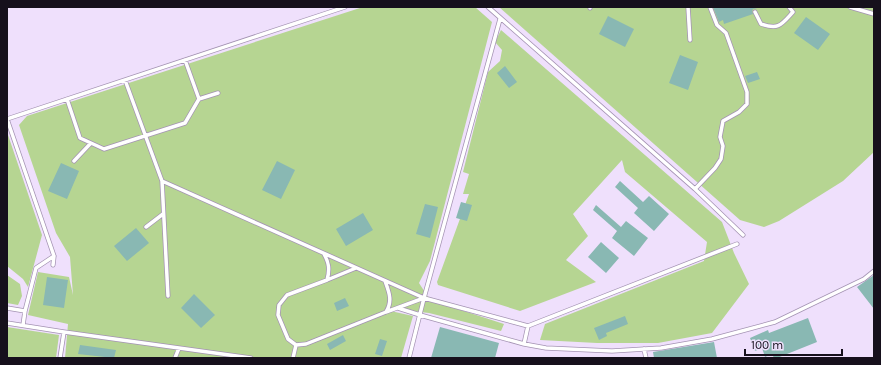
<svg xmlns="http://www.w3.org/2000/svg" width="881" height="365" viewBox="0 0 881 365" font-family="Karla,sans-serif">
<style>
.green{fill:#b6d592}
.building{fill:#89b8b3}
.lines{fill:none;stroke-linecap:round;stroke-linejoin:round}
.service-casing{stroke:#a493b3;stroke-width:5}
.service{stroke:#fff;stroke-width:3.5}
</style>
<rect width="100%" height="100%" fill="#efe0fc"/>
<!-- green -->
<path class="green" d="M363 7H475L492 22 430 261 419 283 430 300 504 324 501 331 429 313 385 308 395 312 413 316 401 358H65L68 324 28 315 38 272 69 277 73 295 70 257 56 233 19 125 27 116Z
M499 7H874V152L843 181 779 221 764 227 740 220Z
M501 30 722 222 734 253 749 284 712 333 658 343H597L540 340 545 324 704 261 707 242 625 172 622 160 573 214 588 236 566 260 596 282 520 311 438 285 437 282 469 194H463L469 174 463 172 488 72 500 61 502 50 495 42Z
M7 132 42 235 28 287 23 279 7 266Z
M7 275 20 284 22 296 18 305 7 303Z
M7 327 59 335 56 358H7Z"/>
<!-- building -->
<path class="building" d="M713 7H762L753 9 752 11 753 14 724 24 723 20 719 22Z
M608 16 634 29 625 47 599 34Z
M806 17 830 34 818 50 794 33Z
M680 55 698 62 688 90 669 83Z
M505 66 517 82 509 88 497 73Z
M757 72 760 79 748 83 745 76Z
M277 161 295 170 281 199 262 190Z
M61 163 79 171 67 199 48 191Z
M620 181 643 202 649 196 669 214 654 231 634 213 638 208 615 187Z
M461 202 472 205 467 221 456 218Z
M425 204 438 207 430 238 416 234Z
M596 205 621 227 626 221 648 238 634 256 612 238 617 231 593 210Z
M363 213 373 230 346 246 336 229Z
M136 228 149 243 127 261 114 246Z
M601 242 619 258 606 273 588 257Z
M874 275V309L857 287Z
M47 277 68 280 64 308 43 305Z
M194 294 215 315 201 328 181 308Z
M345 298 349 306 337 311 334 303Z
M625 316 628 324 606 333 607 336 599 340 594 328Z
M808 318 817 342 777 358H774L772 354 765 357 762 348 755 351 750 338 768 330 769 333Z
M440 327 499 343 495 358H431Z
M343 335 346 341 330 350 327 344Z
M380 339 387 341 382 356 375 354Z
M714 342 717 358H654L653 352Z
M80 345 116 350 114 358 78 354Z"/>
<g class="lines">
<!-- service casing -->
<g class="service-casing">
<path id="service" d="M488 7 695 189 743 235
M688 7 690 40
M850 7 874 14
M590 8V7
M755 12 761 24C779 30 781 25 793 12L789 7
M125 80 162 181 424 298 528 326 737 244
M67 99 80 138 104 149 185 123 199 99 185 60
M199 99 218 93
M7 119 345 7
M7 119 54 256 53 265
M74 161 90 144
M162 181 168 296
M695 189 715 168 721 159 723 146 720 137 723 121 739 112 747 104V92L726 33 717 25 710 7
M146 227 163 214
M324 254C329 263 330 269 327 280L287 295 279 305 278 315 288 339 296 345 306 344 386 312C393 301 389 292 385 281
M327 280 356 268
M7 308 25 311 36 268 54 256
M398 308 420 315 524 344 546 348 612 351 661 348 712 339 775 322 864 279 874 271
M386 312 424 298
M7 323 64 332 251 358
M23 325 25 311
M524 344 528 326
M644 349 646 358
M60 358 64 332
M175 358 179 348
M293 358 296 345
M409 358 424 298 500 19"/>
</g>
<!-- service -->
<use href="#service" class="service"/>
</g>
<!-- border -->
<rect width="881" height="365" fill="none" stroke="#16101c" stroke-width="16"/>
<!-- scale -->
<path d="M745 349v6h97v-6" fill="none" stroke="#16101c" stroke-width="2"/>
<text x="751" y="349" font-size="12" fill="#16101c" stroke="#efe0fc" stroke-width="3" paint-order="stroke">100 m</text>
</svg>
